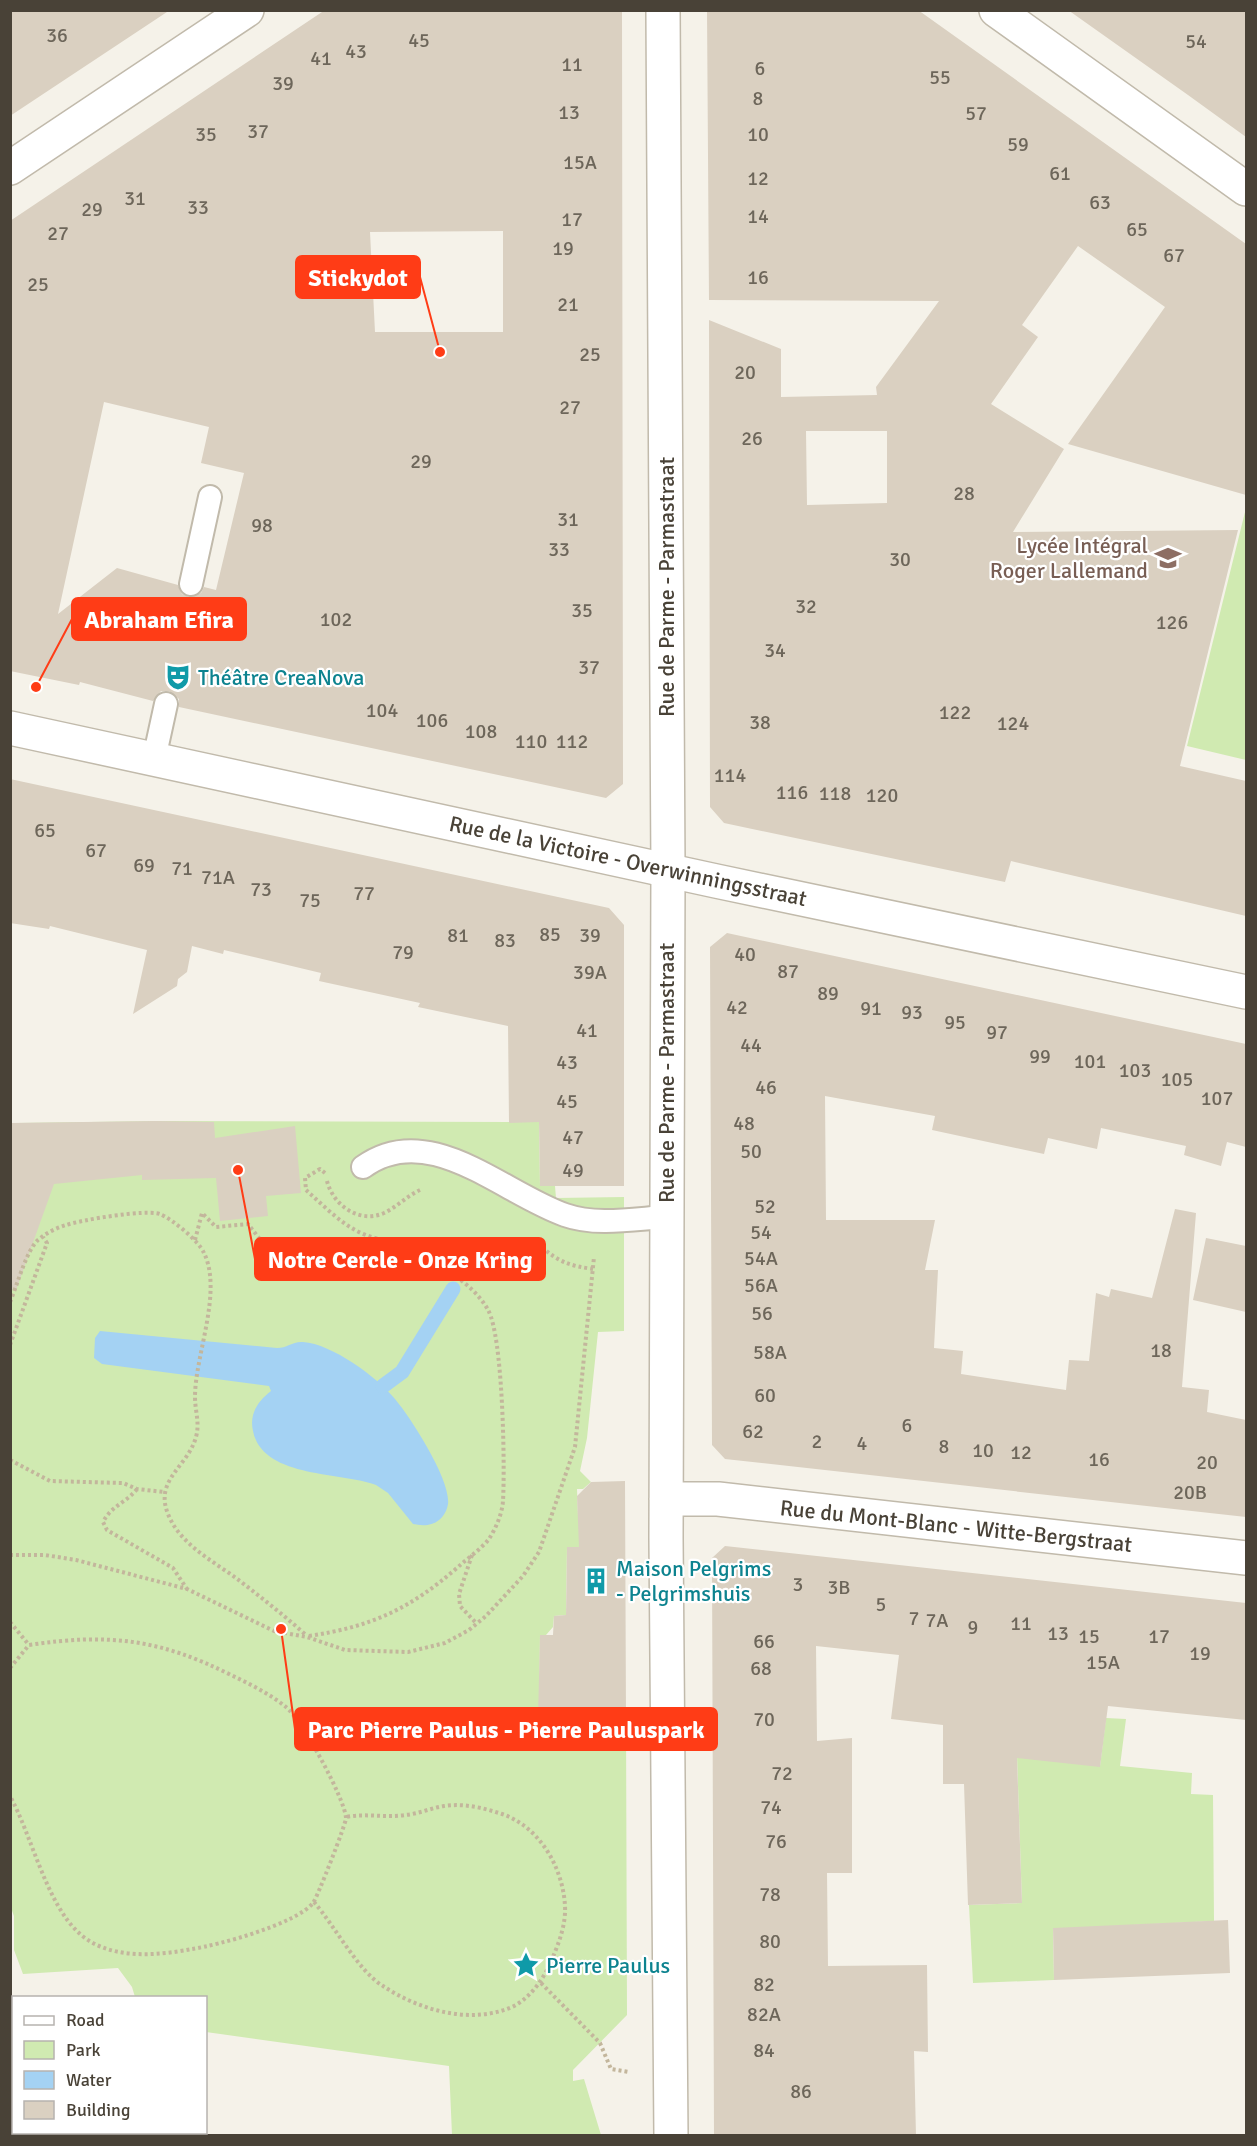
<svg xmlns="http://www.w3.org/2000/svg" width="1257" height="2146" viewBox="0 0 1257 2146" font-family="Signika,sans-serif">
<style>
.green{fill:#d0eab1}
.water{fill:#a4d2f3}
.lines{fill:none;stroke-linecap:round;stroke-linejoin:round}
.stream{stroke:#a4d2f3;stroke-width:15}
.building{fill:#dad0c1;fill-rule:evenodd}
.service-casing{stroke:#c1baab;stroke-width:26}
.minor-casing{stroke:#c1baab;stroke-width:36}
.tertiary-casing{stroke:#c1baab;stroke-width:36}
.path{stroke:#c3b69c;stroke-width:4;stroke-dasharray:3 3;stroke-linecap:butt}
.service{stroke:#fff;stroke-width:22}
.minor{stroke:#fff;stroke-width:33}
.tertiary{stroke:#fff;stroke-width:33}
.labels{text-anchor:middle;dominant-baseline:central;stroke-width:4.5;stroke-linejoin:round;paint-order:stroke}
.number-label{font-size:20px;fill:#6d665a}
.education-label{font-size:22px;fill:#785e54;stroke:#fff;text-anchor:end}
.street-label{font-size:22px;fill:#494237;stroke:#fff}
.culture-label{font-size:22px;fill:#0d838f;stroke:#fff;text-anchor:start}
.leader{fill:none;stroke:#ff3c16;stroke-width:2}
.callout-dot{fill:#ff3c16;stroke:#fff;stroke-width:2}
.callout{fill:#ff3c16;stroke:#ff3c16;stroke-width:2}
.callout-label{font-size:24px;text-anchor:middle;font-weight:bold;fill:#fff}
</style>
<rect width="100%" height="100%" fill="#f5f2e9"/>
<!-- green -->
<path class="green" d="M1246 508V760L1187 746Z
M163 1121 539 1122 540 1186H555L556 1198 624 1197V1331L598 1332 587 1438 580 1471 591 1482 583 1489H577L578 1516 587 1547H567L566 1615 554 1616 553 1627 546 1635H540L539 1719H626L627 2015 573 2070V2081L584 2079 601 2135H452L449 2066 206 2032V1998L135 1997 132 1987 118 1968 23 1974 14 1950V1916L11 1908 10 1143 17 1123Z
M1106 1718 1126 1719 1120 1766 1192 1773 1191 1794 1213 1795 1214 1921 1053 1929 1054 1980 973 1983 969 1905 1022 1903 1017 1756 1100 1766Z"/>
<!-- water -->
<path class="water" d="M100 1331 277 1348C287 1348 293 1341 303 1342 332 1344 377 1377 395 1399 411 1418 451 1480 448 1504 447 1510 444 1516 439 1520 432 1526 422 1526 413 1524L388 1493 376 1485C340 1472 262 1478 253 1431 249 1414 258 1401 271 1391L269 1386 102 1364 94 1358 95 1338Z"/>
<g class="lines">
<!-- stream -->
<path class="stream" d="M383 1386 402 1372 453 1289"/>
</g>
<!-- building -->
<path class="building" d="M10 10H170L10 116Z
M325 10H622L623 784 606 798 179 707V699L169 691H161L153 701 80 682 79 685 10 671V221ZM503 231V332H375L370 232ZM104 402 209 427 201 463 244 473 216 590 204 587 201 593 189 597 182 594 178 585 117 568 58 614Z
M707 10H918L1246 244V495L1068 444 1165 307 1078 246 1022 325 1038 337 991 404 1064 449 1013 532 1238 530 1180 766 1246 781V916L1011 861 1005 882 724 823 710 807 709 320 781 349V397L877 395 876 387 939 301 709 300ZM806 431H887V503L807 505Z
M1068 10H1246V137L1188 95Z
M10 779 609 908 624 925V1186H540L539 1122 509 1123 508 1026 418 1007 420 1003 319 981 321 973 224 950 223 954 192 946 187 972 178 979 177 986 133 1014 147 950 50 926 49 929 10 923Z
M727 933 1246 1044V1147L1227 1142 1221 1166 1184 1155 1186 1146 1101 1128 1097 1149 1048 1138 1044 1154 932 1130 935 1116 825 1096 826 1220H935L925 1270H938L934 1348 963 1351 961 1374 1066 1390 1069 1360 1089 1361 1096 1293 1109 1297 1111 1289 1152 1298 1175 1209 1196 1213 1182 1387 1209 1390 1207 1412 1246 1420V1517L725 1459 712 1445 710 947Z
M156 1121 214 1122 215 1138 295 1126 301 1193 266 1196 268 1216 220 1221 216 1178 142 1180V1175L54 1184 16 1290 10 1289V1123Z
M1206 1238 1246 1246V1312L1193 1300Z
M625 1481 626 1719H538L540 1635H553L554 1616 566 1615 567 1547H579L577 1496 591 1482Z
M725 1546 1246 1603V1720L1108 1706 1100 1767 1017 1758 1022 1903 968 1905 964 1784H943V1725L891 1719 899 1655 816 1646 817 1741 852 1738V1873H827L828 1966 927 1965 928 2052 914 2051 916 2136H714L712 1558Z
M1228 1920 1230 1973 1054 1980 1053 1928Z"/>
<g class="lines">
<!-- service casing -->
<g class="service-casing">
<path id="service" d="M191 584 210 497
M154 759 166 704
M363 1167C429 1119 502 1193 565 1215 596 1226 634 1219 666 1217"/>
</g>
<!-- minor casing -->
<g class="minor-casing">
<path id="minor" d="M663 10 668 870 666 1538 671 2136
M996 10 1246 189
M10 168 247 10
M666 1499H718L1246 1558"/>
</g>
<!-- tertiary casing -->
<g class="tertiary-casing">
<path id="tertiary" d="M10 728 716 881 1246 992"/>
</g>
<!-- path -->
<path class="path" d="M325 1173 320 1169 305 1178 306 1190C323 1205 341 1224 361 1233 387 1245 408 1238 429 1259
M327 1181C333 1205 359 1224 384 1213 397 1207 407 1196 420 1190
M195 1240 202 1213 216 1227 248 1224 273 1256 283 1262 307 1269 377 1271 430 1260C450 1271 477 1289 488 1310 503 1336 505 1466 503 1501 502 1514 496 1528 489 1539 481 1549 468 1558 458 1567 410 1609 371 1627 308 1636
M542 1247C558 1262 571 1266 593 1269
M10 1302C17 1286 26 1251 38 1240 46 1233 56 1228 66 1225 81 1220 146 1209 160 1214 172 1219 199 1241 204 1253 223 1292 195 1355 195 1397 195 1411 200 1423 196 1437 188 1467 154 1479 168 1514 180 1545 215 1562 240 1581 263 1599 285 1616 307 1636
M10 1345 47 1243 43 1237
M10 1460 50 1481 123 1483 137 1489 164 1492
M137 1489C127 1502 111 1506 103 1522L107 1530 173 1568 187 1589
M10 1555H45L76 1560 187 1589 274 1631 307 1637 345 1650 408 1652 445 1643 469 1630 486 1616 523 1576 539 1552 575 1447 594 1257
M472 1555 459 1594 460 1606 477 1624
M10 1622 29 1645
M10 1668 29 1645C109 1633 159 1639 231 1675 250 1684 270 1694 286 1707 302 1720 345 1799 346 1818 346 1824 317 1898 313 1903 296 1924 219 1945 192 1949 156 1956 108 1960 79 1933 46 1903 32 1836 10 1796
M314 1902C334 1925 359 1972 383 1986 419 2010 470 2025 512 2007 531 1998 545 1977 552 1959 559 1943 566 1924 565 1906 563 1868 540 1827 502 1814 484 1808 464 1803 444 1806 431 1808 418 1814 405 1815 385 1818 366 1813 346 1817
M541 1983 600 2043 611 2069 629 2072"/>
<!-- service -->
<use href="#service" class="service"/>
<!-- minor -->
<use href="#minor" class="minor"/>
<!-- tertiary -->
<use href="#tertiary" class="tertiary"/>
</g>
<!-- icons -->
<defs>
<g id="school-bare" transform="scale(2.07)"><path d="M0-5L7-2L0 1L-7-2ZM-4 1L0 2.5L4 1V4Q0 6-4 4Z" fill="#8d6e63" stroke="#fff" stroke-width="2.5" paint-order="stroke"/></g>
<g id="theatre-bare" transform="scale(2.07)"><path d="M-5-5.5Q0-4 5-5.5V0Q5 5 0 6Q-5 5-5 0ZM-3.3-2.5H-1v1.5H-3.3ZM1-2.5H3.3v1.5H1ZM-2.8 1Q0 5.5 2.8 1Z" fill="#0f9aa8" stroke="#fff" stroke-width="2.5" paint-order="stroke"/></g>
<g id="building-bare" transform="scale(2.07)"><path d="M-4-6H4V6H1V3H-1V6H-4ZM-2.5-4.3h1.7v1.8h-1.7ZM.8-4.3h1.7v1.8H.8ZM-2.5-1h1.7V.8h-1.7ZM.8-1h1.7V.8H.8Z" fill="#0f9aa8" stroke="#fff" stroke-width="2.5" paint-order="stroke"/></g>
<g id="sight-bare" transform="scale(2.07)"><path d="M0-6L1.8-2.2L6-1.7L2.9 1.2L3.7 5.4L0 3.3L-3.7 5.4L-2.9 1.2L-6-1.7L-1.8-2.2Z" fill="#0f9aa8" stroke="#fff" stroke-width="2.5" paint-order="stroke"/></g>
</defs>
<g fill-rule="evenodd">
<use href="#school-bare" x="1168" y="558"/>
<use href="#theatre-bare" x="178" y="677"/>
<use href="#building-bare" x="596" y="1581"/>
<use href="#sight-bare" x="526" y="1965"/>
</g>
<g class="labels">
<!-- number labels -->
<g class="number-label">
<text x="57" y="35">36</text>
<text x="419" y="40">45</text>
<text x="1196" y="41">54</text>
<text x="356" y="51">43</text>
<text x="321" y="58">41</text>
<text x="572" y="64">11</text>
<text x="760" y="68">6</text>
<text x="940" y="77">55</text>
<text x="283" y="83">39</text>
<text x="758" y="98">8</text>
<text x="569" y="112">13</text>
<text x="976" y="113">57</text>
<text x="258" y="131">37</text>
<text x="206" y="134">35</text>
<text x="758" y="134">10</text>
<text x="1018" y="144">59</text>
<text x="580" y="162">15A</text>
<text x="1060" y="173">61</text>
<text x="758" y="178">12</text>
<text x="135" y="198">31</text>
<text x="1100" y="202">63</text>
<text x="198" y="207">33</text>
<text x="92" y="209">29</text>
<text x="758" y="216">14</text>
<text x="572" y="219">17</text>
<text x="1137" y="229">65</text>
<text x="58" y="233">27</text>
<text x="563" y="248">19</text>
<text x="1174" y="255">67</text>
<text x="758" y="277">16</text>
<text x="38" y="284">25</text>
<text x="568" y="304">21</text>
<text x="590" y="354">25</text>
<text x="745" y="372">20</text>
<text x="570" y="407">27</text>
<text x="752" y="438">26</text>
<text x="421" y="461">29</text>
<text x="964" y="493">28</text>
<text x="568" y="519">31</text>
<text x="262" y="525">98</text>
<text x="559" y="549">33</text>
<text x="900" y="559">30</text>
<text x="806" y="606">32</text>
<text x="582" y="610">35</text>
<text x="336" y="619">102</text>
<text x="1172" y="622">126</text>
<text x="775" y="650">34</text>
<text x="589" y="667">37</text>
<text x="382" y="710">104</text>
<text x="955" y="712">122</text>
<text x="432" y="720">106</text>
<text x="760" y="722">38</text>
<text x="1013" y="723">124</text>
<text x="481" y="731">108</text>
<text x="531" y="741">110</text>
<text x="572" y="741">112</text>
<text x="730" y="775">114</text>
<text x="792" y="792">116</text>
<text x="835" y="793">118</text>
<text x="882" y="795">120</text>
<text x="45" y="830">65</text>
<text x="96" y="850">67</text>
<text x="144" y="865">69</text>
<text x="182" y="868">71</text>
<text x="218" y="877">71A</text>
<text x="261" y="889">73</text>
<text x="364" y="893">77</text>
<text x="310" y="900">75</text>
<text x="550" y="934">85</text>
<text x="458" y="935">81</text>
<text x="590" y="935">39</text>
<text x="505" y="940">83</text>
<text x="403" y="952">79</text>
<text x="745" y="954">40</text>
<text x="788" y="971">87</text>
<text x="590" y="972">39A</text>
<text x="828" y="993">89</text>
<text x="737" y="1007">42</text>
<text x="871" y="1008">91</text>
<text x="912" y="1012">93</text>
<text x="955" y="1022">95</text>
<text x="587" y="1030">41</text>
<text x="997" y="1032">97</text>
<text x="751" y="1045">44</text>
<text x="1040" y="1056">99</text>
<text x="1090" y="1061">101</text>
<text x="567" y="1062">43</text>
<text x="1135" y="1070">103</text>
<text x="1177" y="1079">105</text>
<text x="766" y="1087">46</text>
<text x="1217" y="1098">107</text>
<text x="567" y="1101">45</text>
<text x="744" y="1123">48</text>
<text x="573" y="1137">47</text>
<text x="751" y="1151">50</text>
<text x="573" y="1170">49</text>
<text x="765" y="1206">52</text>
<text x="761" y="1232">54</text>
<text x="761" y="1258">54A</text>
<text x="761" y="1285">56A</text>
<text x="762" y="1313">56</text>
<text x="1161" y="1350">18</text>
<text x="770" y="1352">58A</text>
<text x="765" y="1395">60</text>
<text x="907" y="1425">6</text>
<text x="753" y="1431">62</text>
<text x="817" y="1441">2</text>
<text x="862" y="1443">4</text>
<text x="944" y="1446">8</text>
<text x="983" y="1450">10</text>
<text x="1021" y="1452">12</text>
<text x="1099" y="1459">16</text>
<text x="1207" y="1462">20</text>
<text x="1190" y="1492">20B</text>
<text x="798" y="1584">3</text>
<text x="839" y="1587">3B</text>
<text x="881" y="1604">5</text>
<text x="914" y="1618">7</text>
<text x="937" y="1620">7A</text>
<text x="1021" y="1623">11</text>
<text x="973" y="1627">9</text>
<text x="1058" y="1633">13</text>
<text x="1089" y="1636">15</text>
<text x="1159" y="1636">17</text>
<text x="764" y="1641">66</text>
<text x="1200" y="1653">19</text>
<text x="1103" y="1662">15A</text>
<text x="761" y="1668">68</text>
<text x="764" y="1719">70</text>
<text x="782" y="1773">72</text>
<text x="771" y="1807">74</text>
<text x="776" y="1841">76</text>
<text x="770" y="1894">78</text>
<text x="770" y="1941">80</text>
<text x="764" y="1984">82</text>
<text x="764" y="2014">82A</text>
<text x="764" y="2050">84</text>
<text x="801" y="2091">86</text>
</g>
<!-- education labels -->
<g class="education-label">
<text x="1148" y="545">Lycée Intégral<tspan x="1148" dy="25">Roger Lallemand</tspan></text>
</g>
<!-- street labels -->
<g class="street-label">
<text transform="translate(666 587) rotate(-90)">Rue de Parme - Parmastraat</text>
<text transform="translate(628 861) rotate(12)">Rue de la Victoire - Overwinningsstraat</text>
<text transform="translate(666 1073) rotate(-90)">Rue de Parme - Parmastraat</text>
<text transform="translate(956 1526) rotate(6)">Rue du Mont-Blanc - Witte-Bergstraat</text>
</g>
<!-- culture labels -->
<g class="culture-label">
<text x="198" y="677">Théâtre CreaNova</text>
<text x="616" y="1568">Maison Pelgrims<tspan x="616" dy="25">- Pelgrimshuis</tspan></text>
<text x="546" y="1965">Pierre Paulus</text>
</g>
</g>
<!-- callouts -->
<path class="leader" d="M440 352L420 277M36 687L72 619M238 1170L255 1259M281 1629L295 1729"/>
<g class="callout-dot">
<circle cx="440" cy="352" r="6"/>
<circle cx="36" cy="687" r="6"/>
<circle cx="238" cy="1170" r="6"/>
<circle cx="281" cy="1629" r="6"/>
</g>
<g class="callout">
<rect x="296" y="256" width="124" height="42" rx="6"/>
<rect x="72" y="598" width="174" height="42" rx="6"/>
<rect x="255" y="1238" width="290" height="42" rx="6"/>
<rect x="295" y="1708" width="422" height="42" rx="6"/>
</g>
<g class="callout-label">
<text x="358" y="286">Stickydot</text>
<text x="159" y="628">Abraham Efira</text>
<text x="400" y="1268">Notre Cercle - Onze Kring</text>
<text x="506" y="1738">Parc Pierre Paulus - Pierre Pauluspark</text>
</g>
<!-- border -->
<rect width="1257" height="2146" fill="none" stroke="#494237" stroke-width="24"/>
<!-- legend -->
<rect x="12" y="1996" width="195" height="138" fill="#ffffff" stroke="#b6b3af" stroke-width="1.5"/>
<rect x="24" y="2016" width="30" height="9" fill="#ffffff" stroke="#b6b3af" stroke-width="1.5"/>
<text x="66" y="2026" font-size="18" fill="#494237">Road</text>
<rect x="24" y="2041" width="30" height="18" fill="#d0eab1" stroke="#b6b3af" stroke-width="1.5"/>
<text x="66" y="2056" font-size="18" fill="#494237">Park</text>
<rect x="24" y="2071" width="30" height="18" fill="#a4d2f3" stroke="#b6b3af" stroke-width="1.5"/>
<text x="66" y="2086" font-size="18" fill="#494237">Water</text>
<rect x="24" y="2101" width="30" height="18" fill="#dad0c1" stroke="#b6b3af" stroke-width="1.5"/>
<text x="66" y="2116" font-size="18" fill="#494237">Building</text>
</svg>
